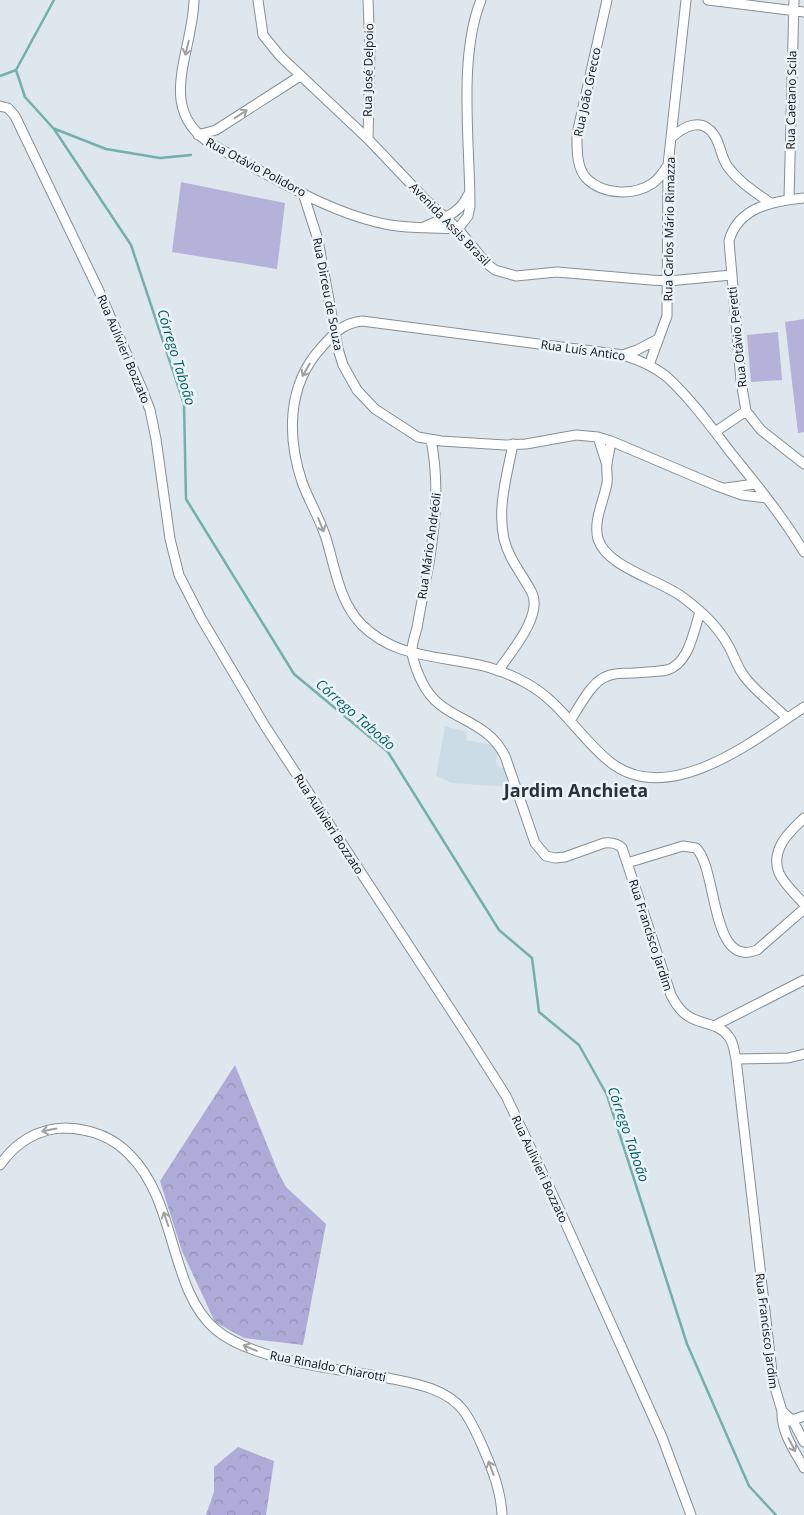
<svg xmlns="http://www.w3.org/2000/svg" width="804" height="1515" viewBox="0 0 804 1515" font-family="'Open Sans',sans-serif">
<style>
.built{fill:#ccdce7}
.forest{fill:url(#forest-crowns)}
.pitch{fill:#b4b2d9}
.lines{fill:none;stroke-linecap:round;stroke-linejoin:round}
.stream{stroke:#73afac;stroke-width:2.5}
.minor-casing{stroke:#878f95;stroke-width:11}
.minor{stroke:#fff;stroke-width:9}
.oneway{stroke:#9fa0a1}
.labels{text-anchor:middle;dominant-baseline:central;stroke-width:5;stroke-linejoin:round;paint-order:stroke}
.street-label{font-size:12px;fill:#0e1113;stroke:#ebf4fa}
.water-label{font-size:14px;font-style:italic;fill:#045f5d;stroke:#ebf4fa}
.district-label{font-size:18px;font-weight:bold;fill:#2c3237;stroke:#ebf4fa}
</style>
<defs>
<pattern id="forest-crowns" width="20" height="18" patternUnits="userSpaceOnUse" patternTransform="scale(1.25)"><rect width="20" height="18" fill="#adabd7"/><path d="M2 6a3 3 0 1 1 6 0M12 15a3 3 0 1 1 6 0" fill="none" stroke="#9492b8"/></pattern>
</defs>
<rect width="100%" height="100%" fill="#dee7ed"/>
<!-- built -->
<path class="built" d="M445 726 467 732 466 740 492 745 498 753 496 761 498 767 504 768 509 787 452 783 436 776Z"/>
<!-- forest -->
<path class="forest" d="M235 1065 278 1172 286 1187 326 1224 303 1345 244 1338 215 1322 182 1251 160 1181Z
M238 1447 274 1461 266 1515H206L214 1492V1467Z"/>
<!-- pitch -->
<path class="pitch" d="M181 182 285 203 277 269 172 252Z
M804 319V432L798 433 785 322Z
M778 332 782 380 751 382 747 335Z"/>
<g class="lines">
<!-- stream -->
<path class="stream" d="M54 0 16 70 25 97 54 129 131 245 184 404 186 499 294 674 388 752 499 930 532 958 539 1012 579 1045 607 1095 687 1344 749 1486 776 1515
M0 76 16 70
M55 129 106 149 160 158 191 155"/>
<!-- minor casing -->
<g class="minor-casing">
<path id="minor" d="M194 0C193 53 154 110 213 145 268 174 328 214 390 225 412 229 435 227 458 229L468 216 470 206C470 144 458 57 481 0
M258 0 263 35 280 56 368 139 426 200 458 229 486 263 495 270 516 276 557 272 651 280 669 281 731 275
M607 0 577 134C577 148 576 168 587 179 604 195 634 196 653 183 659 179 664 171 668 165
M708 0 804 12
M0 106 8 108 15 116 99 291 142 389 150 410 156 439 170 539 179 575 201 618 265 726 466 1033 506 1096 552 1193 640 1388 662 1437 691 1515
M198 135 216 130 300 76
M671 138C683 127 702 116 714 135 721 145 721 158 728 167 739 182 755 192 769 202
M368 139 370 49 368 0
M303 193 318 240 338 349 343 365 357 390 375 409 418 437 441 441 505 445 526 444 576 435 598 437 611 441 717 486 742 495 766 498
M804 198C773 201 738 207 729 241L741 381 746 411 761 430 804 464
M789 199 794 0
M426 226C443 218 460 214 468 195
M623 355 637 350 658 339
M649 365 667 316 668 165 686 0
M715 432 746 411
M598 437 607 465
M431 440C439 480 436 517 430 557 426 581 421 604 417 628 415 635 411 646 412 654 414 663 418 674 422 682 441 722 484 715 505 756L535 843 546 856 555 858 565 857 604 843C612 842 617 843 622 848L671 995C675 1003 680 1011 688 1016 701 1025 720 1023 729 1037 734 1043 734 1052 736 1059L773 1381 782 1411 793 1421 804 1442
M611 441C610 449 608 456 607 464 606 470 608 476 607 483 604 501 593 520 598 539 607 567 657 579 681 596 699 609 717 625 728 645 734 655 737 667 744 676 754 690 774 705 787 718
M726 488 755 484
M804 552C783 517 757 485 731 453 712 428 691 399 667 377 654 366 639 360 623 355L362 321C343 323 333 334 321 348 287 385 287 437 302 482 309 501 320 519 326 538 335 567 339 602 362 625 392 655 429 655 469 663 488 666 508 673 526 683 560 701 580 738 610 762 669 809 756 739 804 707
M498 671C510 653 543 616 532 593 523 575 509 560 504 539 497 508 507 475 513 444
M570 721C578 709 590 685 603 678 612 673 622 673 633 673 644 672 656 672 667 670 689 664 694 630 700 612
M804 818C789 832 770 850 779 873 784 884 796 895 804 904
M627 863 683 846 696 848C718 869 710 969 757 950L804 909
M714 1026 804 980
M736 1059 788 1058 804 1054
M0 1165C15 1143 38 1128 66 1128 90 1129 113 1137 130 1155 177 1202 169 1289 215 1329 252 1361 340 1369 388 1378 413 1383 446 1388 463 1410 472 1422 478 1436 484 1450 493 1471 501 1492 502 1515
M782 1411C781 1432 794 1450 804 1468
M789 1421 804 1416"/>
</g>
<!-- minor -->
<use href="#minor" class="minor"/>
</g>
<!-- one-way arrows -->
<defs><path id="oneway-shaft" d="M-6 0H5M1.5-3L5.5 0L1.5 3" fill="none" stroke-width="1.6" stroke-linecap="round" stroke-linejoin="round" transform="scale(1.25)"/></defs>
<g class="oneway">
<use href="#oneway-shaft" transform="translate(187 48) rotate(104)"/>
<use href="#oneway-shaft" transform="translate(241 114) rotate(-33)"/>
<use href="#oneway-shaft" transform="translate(306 370) rotate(120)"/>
<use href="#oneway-shaft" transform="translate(321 525) rotate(68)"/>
<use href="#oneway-shaft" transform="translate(49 1130) rotate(168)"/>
<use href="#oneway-shaft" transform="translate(166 1219) rotate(-109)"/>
<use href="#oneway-shaft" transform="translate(250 1348) rotate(-157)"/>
<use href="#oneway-shaft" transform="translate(792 1445) rotate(63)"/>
<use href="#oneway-shaft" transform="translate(491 1468) rotate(-110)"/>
</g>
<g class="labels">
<!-- street labels -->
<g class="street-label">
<text transform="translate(368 70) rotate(-89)">Rua José Delpoio</text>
<text transform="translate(587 92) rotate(-78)">Rua João Grecco</text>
<text transform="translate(791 100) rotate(-89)">Rua Caetano Scila</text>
<text transform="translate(256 167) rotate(28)">Rua Otávio Polidoro</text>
<text transform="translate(450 224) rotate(46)">Avenida Assis Brasil</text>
<text transform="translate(669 229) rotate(-89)">Rua Carlos Mário Rimazza</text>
<text transform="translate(328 294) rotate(79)">Rua Dirceu de Souza</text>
<text transform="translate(737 337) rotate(-96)">Rua Otávio Peretti</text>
<text transform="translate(124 349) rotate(67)">Rua Aulivieri Bozzato</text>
<text transform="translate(583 350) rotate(8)">Rua Luís Antico</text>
<text transform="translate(429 546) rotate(-82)">Rua Mário Andréoli</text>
<text transform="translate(329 824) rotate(57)">Rua Aulivieri Bozzato</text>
<text transform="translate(651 935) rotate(72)">Rua Francisco Jardim</text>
<text transform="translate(540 1169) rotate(65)">Rua Aulivieri Bozzato</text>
<text transform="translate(767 1331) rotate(83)">Rua Francisco Jardim</text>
<text transform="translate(328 1366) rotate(11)">Rua Rinaldo Chiarotti</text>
</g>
<!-- water labels -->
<g class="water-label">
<text transform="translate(177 357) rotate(73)">Córrego Taboão</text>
<text transform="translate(356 714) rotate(41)">Córrego Taboão</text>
<text transform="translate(629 1134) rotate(71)">Córrego Taboão</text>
</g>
<!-- district labels -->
<g class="district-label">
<text x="576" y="790">Jardim Anchieta</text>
</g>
</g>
</svg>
